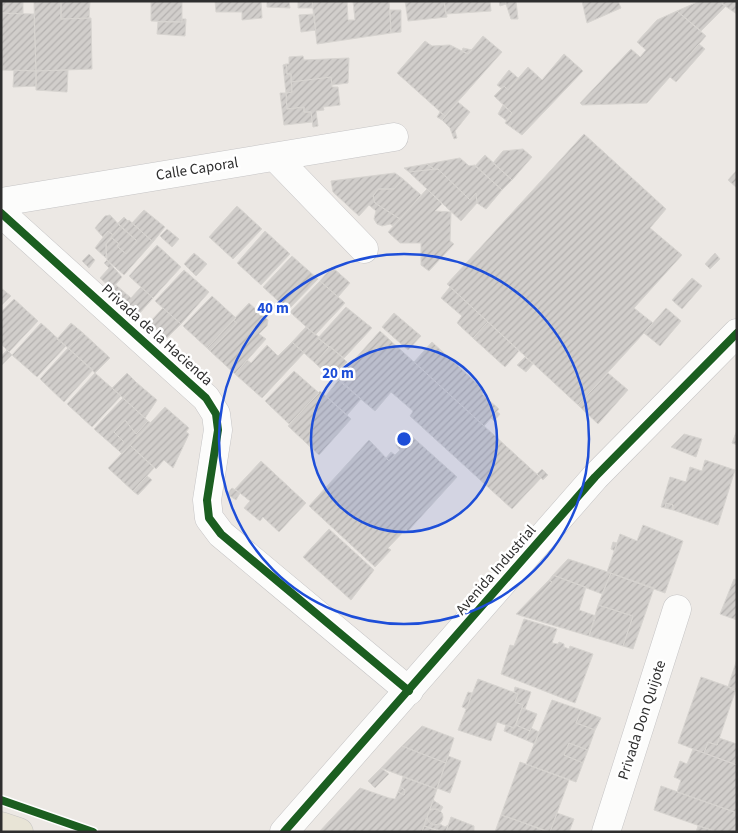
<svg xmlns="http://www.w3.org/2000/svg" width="738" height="833" viewBox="0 0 738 833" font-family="'Source Sans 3',sans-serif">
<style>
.building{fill:url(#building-hatch);stroke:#d7d4d0}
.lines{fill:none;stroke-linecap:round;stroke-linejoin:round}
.minor-casing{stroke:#c5c4c5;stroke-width:29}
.tertiary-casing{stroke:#c5c4c5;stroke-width:29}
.primary-casing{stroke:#c6c5c4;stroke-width:29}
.minor{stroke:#fcfcfb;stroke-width:28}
.tertiary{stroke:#fcfcfb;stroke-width:28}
.primary{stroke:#e8e4d6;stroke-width:28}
.cycleway-casing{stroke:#fff;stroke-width:11}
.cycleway{stroke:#1b5e20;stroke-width:8}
.ring{fill:none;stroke:#1d4ed8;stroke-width:2.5}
.labels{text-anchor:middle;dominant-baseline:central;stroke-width:5;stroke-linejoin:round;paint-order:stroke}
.street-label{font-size:15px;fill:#2e2e2e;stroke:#fff}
.centre{fill:#1d4ed8;stroke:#fff;stroke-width:2.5}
.ring-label{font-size:15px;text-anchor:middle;font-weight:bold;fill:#1d4ed8;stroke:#fff;stroke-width:5;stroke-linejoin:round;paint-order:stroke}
</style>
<defs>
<pattern id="building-hatch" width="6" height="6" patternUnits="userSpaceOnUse" patternTransform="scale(1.25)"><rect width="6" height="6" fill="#d1cecb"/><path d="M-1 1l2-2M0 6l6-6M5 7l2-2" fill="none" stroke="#b4b1af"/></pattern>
</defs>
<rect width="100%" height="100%" fill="#ece8e4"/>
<!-- building -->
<path class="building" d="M1 1H23V14L1 13Z
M34 1H90L89 18 61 19V1Z
M61 1V19L91 18 92 69 36 71 34 2Z
M151 1H182V22L151 21Z
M215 1H261L262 18 242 20V12H216Z
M267 1H289L290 8 267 7Z
M298 1H312L313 8H298Z
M312 1H347L348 20H355L353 1H389L391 33 317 44Z
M405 1H444L447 17 408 21Z
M444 1H490L491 11 446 14Z
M499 1H505L506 4 500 6Z
M505 1H516L518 19H511Z
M582 1H618L621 8 587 23Z
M700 1H719L726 6 701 31 677 11Z
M724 1H737V14L722 4Z
M390 10H401V32L391 33Z
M677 11 706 36 647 103 582 105 580 103 631 49 640 57 646 50 637 42 657 20Z
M1 13 34 14 36 71 2 70Z
M314 14 316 30 301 32 299 15Z
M182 19H186L185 36 157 34 158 22H182Z
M483 36 502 52 445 116 397 73 425 41 432 46 450 45 468 54Z
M699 44 705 49 676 82 670 77Z
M463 48 472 50 468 54 462 51Z
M564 54 583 71 522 135 505 123 512 113 494 96 504 86 508 90 528 67 542 80Z
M303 56 304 60 349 58 348 83 332 85 331 77 291 82V74H287L286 64H289V57Z
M286 64 287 74H291L292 92 286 93 283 65Z
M14 70 36 71V86L13 87Z
M68 70 67 92 36 90V71Z
M509 70 518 78 508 90 504 86 501 88 497 85Z
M331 77 332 87H338L340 105 323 107 324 110 316 111 318 126 313 127 311 112H304V107L287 109 286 93 292 92 291 82Z
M280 93H286L287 109 304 107V112H311L312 122 284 125Z
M458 102 470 112 455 131 457 138 454 139 450 128 442 120Z
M503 105 512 113 507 121 498 114Z
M440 112 445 116 442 120 437 117Z
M584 134 666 209 650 228 682 255 634 308 653 323 578 405 447 284Z
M523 149 532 157 512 180 493 163 503 151Z
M485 155 512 180 502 190 475 166Z
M460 158 469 166 475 165 502 190 486 209 477 203 476 193 470 200 438 169H434L427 164Z
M427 164 434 169 409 172 404 168Z
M438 169 470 200 476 193 477 203 461 221 409 172Z
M737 170V188L728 180Z
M395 173 403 179 394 189H378L373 196 375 203 400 219 393 226 390 224 382 226 377 224 374 219 376 211 369 205 359 216 333 192 331 181Z
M403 179 421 195 400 219 375 203 373 196 378 189H394Z
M427 189 442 204 435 211 451 212 450 241 454 244 429 271 421 265V243H400L388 232Z
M237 206 262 229 233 259 209 237Z
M144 210 165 227 153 242 132 223Z
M110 215 122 228 121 226 113 235 108 231 103 237 95 228 105 216Z
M124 217 128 221 122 228 118 223Z
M129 220 153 242 124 275 107 260 106 244 112 238 119 244 117 246 126 254 137 241 122 228Z
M121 226 137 241 126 254 117 246 119 244 111 237Z
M167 229 179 239 172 247 160 236Z
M108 231 113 235 106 244V258L95 248Z
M265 231 290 254 261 285 237 263Z
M157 245 181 267 153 298 129 276Z
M194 253 207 264 196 276 184 264Z
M715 253 720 259 710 269 705 264Z
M89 254 95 260 89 268 82 261Z
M292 256 318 279 288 310 263 287Z
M107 260 122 277 112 289 100 278 109 268 104 263Z
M332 267 350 283 338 297 320 281Z
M184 270 209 292 181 324 155 301Z
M692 278 702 286 682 309 672 300Z
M320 281 345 303 315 335 290 312Z
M116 285 131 298 141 287 153 298 139 314 112 289Z
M450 287 488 322 473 338 457 323 462 316 441 298Z
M1 288 11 296 1 306Z
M212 296 236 318 207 348 183 326Z
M14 299 38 321 9 352 1 344V312Z
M249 303 268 320 267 326 259 334 266 339 235 374 210 351 237 323 233 320Z
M346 307 372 328 344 358 318 338Z
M163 308 181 324 166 339 149 323Z
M666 308 681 321 660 346 644 333Z
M394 313 421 336 408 350 382 327Z
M233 320 237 323 210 351 207 348Z
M488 322 519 351 505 367 473 338Z
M41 323 66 346 37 377 12 355Z
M71 323 83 333 68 348 57 339Z
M306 327 319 337 304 353 292 342Z
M380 331 541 478 512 509 410 416 413 411 391 392 375 411 337 379Z
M83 333 110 358 95 373 68 348Z
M318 338 329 347 315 363 304 353Z
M292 342 304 353 262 398 235 374 247 360 251 363 267 345 278 356Z
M432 342 485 391 482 394 499 409 484 426 414 362Z
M330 346 347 362 332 379 315 363Z
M68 348 93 370 64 402 40 379Z
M7 350 12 355 1 366V356Z
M525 357 533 364 526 372 517 365Z
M294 371 319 393 289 424 265 401Z
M95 373 121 396 92 427 67 404Z
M127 373 137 383 123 398 112 388Z
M608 373 628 390 598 424 578 405Z
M339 379 361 399 347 415 326 396Z
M137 383 157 400 145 418 123 398Z
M320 391 351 419 319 455 288 426Z
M123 398 148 421 136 434 125 420 114 432 124 442 118 450 94 429Z
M165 407 189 428 186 432 189 434 173 468 164 460 156 469 130 445Z
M497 412 500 414 494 421 491 418Z
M125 420 136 434 148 421 151 423 122 454 118 450 124 442 114 432Z
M737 430V445L732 443Z
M408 433 457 477 408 531 406 529 388 548 391 550 375 567 309 506 369 440 389 461 400 450 396 445Z
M684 434 702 439 696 457 671 447Z
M130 445 154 468 133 491 108 468Z
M391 452 395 455 389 461 386 458Z
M705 460 735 470 718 525 673 510V505L666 503 665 508 661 507 670 477 686 482 690 467 702 471Z
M261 461 306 503 279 532 263 517 260 521 244 508 250 501 235 489Z
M542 469 548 475 543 480 537 474Z
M147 476 152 480 138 495 133 491Z
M232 488 240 493 236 500 227 494Z
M666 503 673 505V510L665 508Z
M643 525 683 541 665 593 607 572 620 534 637 541Z
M329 529 374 570 351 600 303 557Z
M613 542 617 543 615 551 611 549Z
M568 559 611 573 602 594 553 575Z
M611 573 654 588 633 649 623 646 633 616 598 605Z
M553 575 586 587 579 610 596 616 589 636 522 616 552 582 549 580Z
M734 579 737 580V620L720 614Z
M549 580 552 582 522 616 516 614Z
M598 605 633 616 623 646 589 636Z
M524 619 557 629 552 643 558 644 559 642 564 644V647L569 649 570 646 593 654 575 703 501 674 510 645 514 646Z
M737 659V692L728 687Z
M701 677 735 689V692L717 745 708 742 704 753 678 743Z
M478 679 518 694 515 702 523 705 514 728 497 722 491 741 458 730Z
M515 687 531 692 525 709 522 708 523 705 515 702 518 694 514 692Z
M468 692 472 693 467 709 462 707Z
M552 700 581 710 576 723 595 730 588 750 569 743 564 755 583 763 576 782 526 764Z
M522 708 537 714 530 731 516 725Z
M581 710 601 718 595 730 576 723Z
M506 725 514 728 516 725 530 731 526 740 504 731Z
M422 726 454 738 446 763 402 746Z
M531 728 539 732 535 744 526 740Z
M719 738 737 744V765L704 753 708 742 717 745Z
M569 743 588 750 583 763 564 755Z
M402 746 446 763 437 789 381 768Z
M693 749 737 765V813L677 792 681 780 674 777 680 761 687 764Z
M448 756 461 761 450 793 437 788Z
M520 762 569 780 550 832 501 815Z
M381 768 389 774 375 788 368 781Z
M403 777 437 789 422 832H319L360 788 389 798 395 799 398 792 404 795 405 790 400 787Z
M661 786 737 813V832H717L654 810Z
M400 787 405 790 404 795 398 792Z
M433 800 443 807 440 812 438 809H430Z
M427 817a8 8 0 1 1 16 0a8 8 0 1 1-16 0Z
M557 813 574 819 569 832H550Z
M501 815 516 820 547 832H495Z
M451 817 474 826V832H446Z
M426 818 434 825 440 824 445 827 448 825 446 832 424 826Z
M424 826 439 832H422Z
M698 826 712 830 711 832H696Z"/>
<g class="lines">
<!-- minor casing -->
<g class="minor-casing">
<path id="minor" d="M275 157 364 249
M1 202 394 137
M1 213 206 398 216 414 218 430 207 500 209 518 221 534 409 691
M606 832 677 609"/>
</g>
<!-- tertiary casing -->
<g class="tertiary-casing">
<path id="tertiary" d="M284 832 595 477 737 333"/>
</g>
<!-- primary casing -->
<g class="primary-casing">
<path id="primary" d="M1 826 19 832"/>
</g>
<!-- minor -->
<use href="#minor" class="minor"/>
<!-- tertiary -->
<use href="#tertiary" class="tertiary"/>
<!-- primary -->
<use href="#primary" class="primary"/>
<!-- cycleway casing -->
<g class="cycleway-casing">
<path id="cycleway" d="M1 213 206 398 216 414 218 430 207 500 209 518 221 534 409 691
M1 800 93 832
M284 832 595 477 737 333"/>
</g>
<!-- cycleway -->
<use href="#cycleway" class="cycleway"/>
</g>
<!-- distance rings -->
<circle cx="404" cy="439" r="93" fill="#1d4ed8" fill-opacity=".12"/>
<g class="ring">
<circle cx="404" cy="439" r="93"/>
<circle cx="404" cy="439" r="185"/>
</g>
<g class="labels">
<!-- street labels -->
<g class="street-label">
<text transform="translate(197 169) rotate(-9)">Calle Caporal</text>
<text transform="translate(157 335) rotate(42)">Privada de la Hacienda</text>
<text transform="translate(496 570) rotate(-49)">Avenida Industrial</text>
<text transform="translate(642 720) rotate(-72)">Privada Don Quijote</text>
</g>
</g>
<circle cx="404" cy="439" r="8" class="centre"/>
<g class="ring-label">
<text x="273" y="313">40 m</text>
<text x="338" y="378">20 m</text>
</g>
<!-- border -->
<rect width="738" height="833" fill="none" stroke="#2e2e2e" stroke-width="5"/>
</svg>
